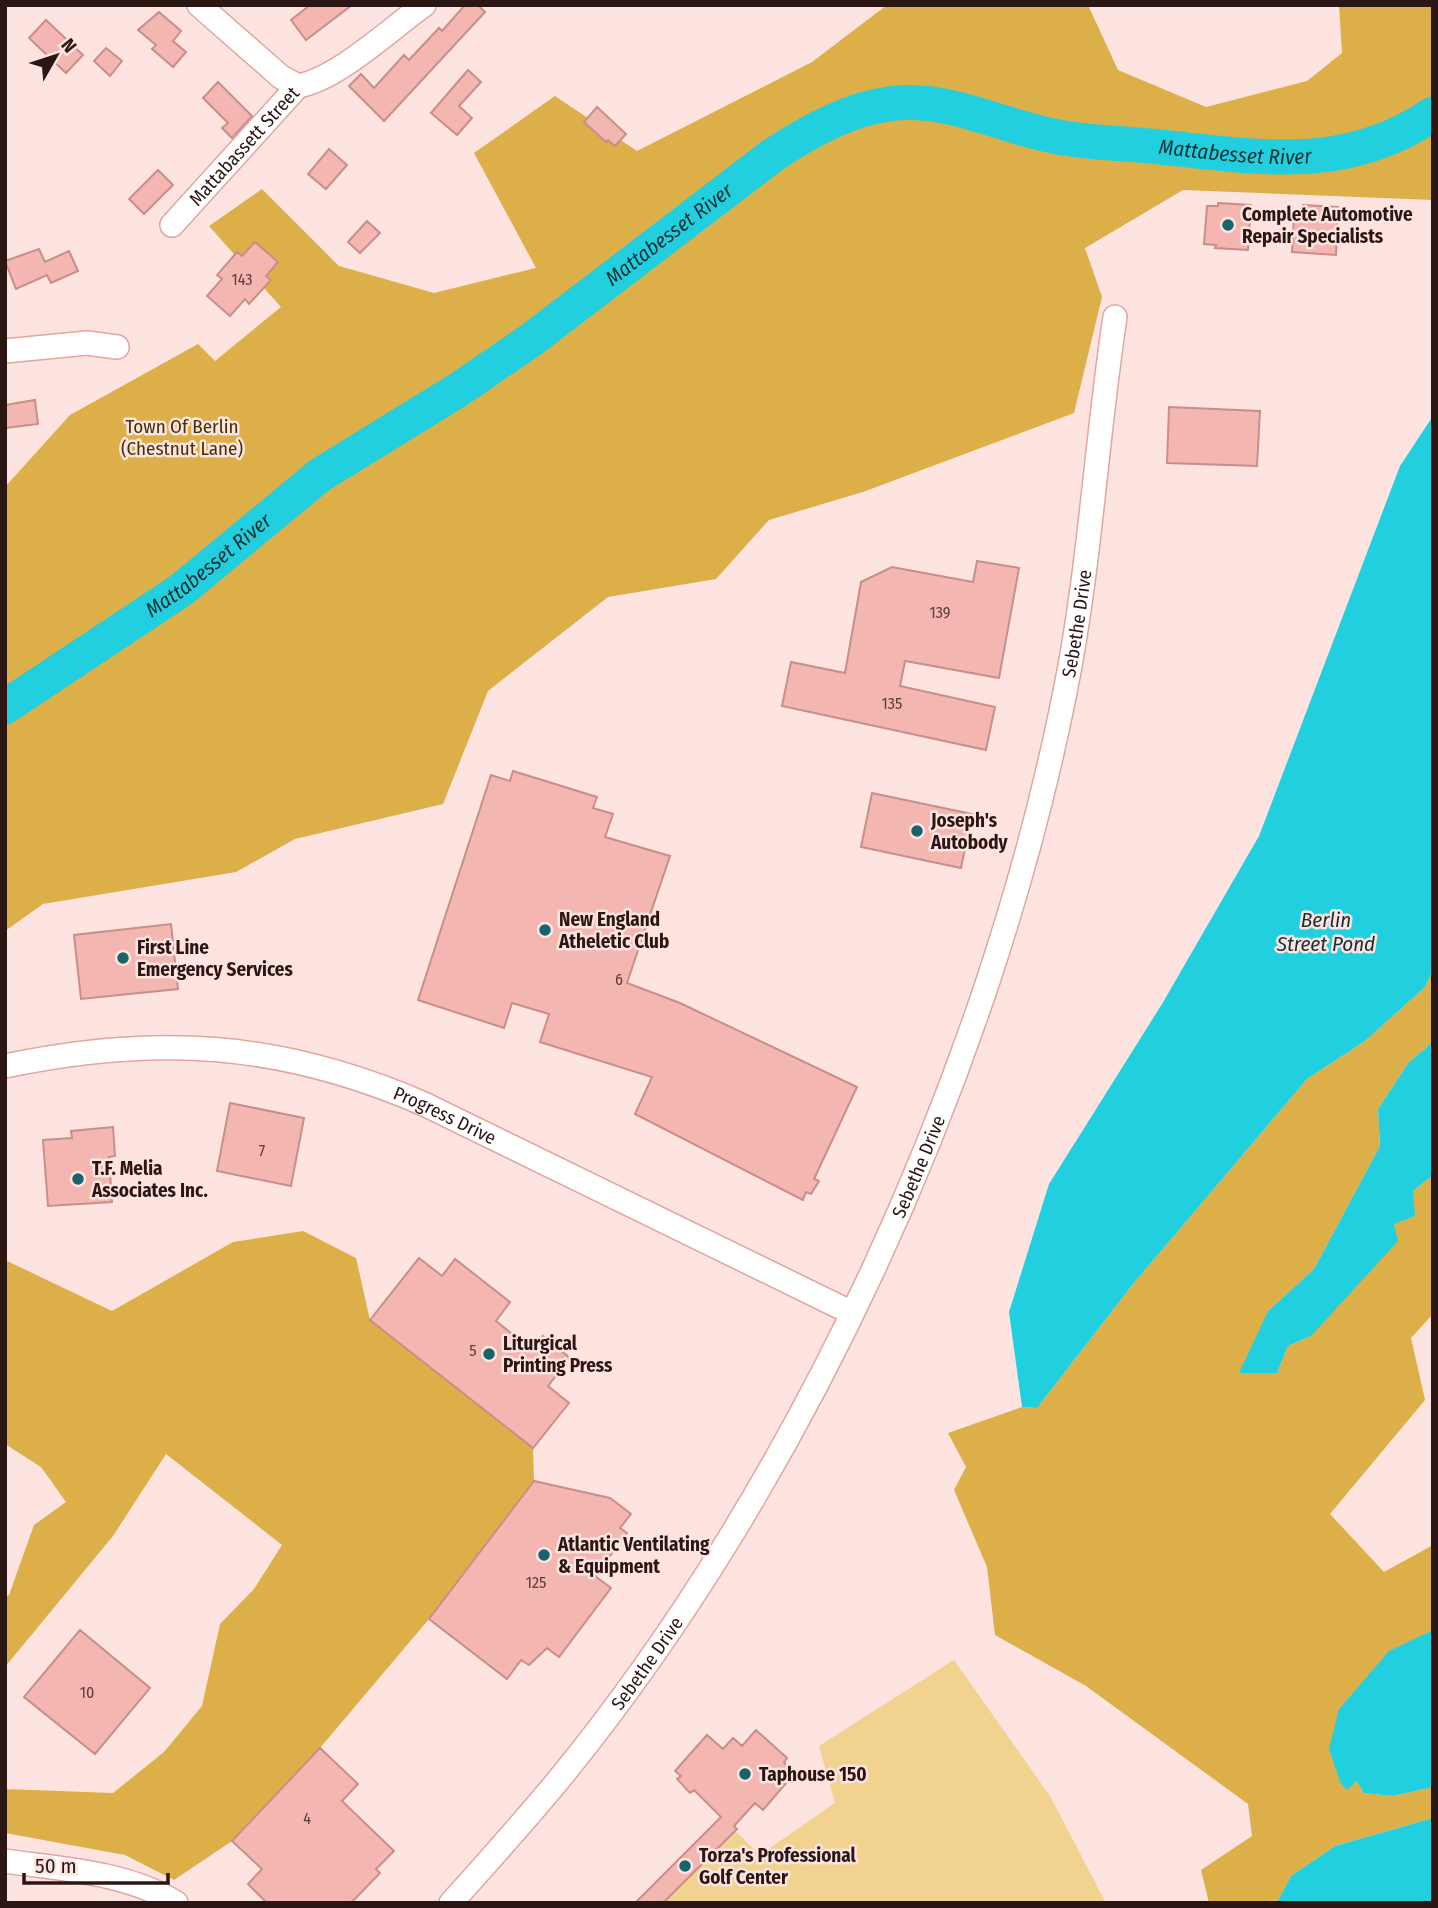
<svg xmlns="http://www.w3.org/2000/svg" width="1438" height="1908" viewBox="0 0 1438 1908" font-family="'Fira Sans Condensed',sans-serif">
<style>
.green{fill:#f2d28f}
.forest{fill:#dcaf49}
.water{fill:#22cfdf}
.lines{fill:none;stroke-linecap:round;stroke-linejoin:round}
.river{stroke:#22cfdf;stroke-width:35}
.building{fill:#f3b6b0;stroke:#c98e89;stroke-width:2}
.street-casing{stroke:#e2a6a0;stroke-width:26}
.street{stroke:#fff;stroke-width:23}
.poi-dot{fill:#17646c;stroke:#fee4e1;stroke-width:2.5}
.labels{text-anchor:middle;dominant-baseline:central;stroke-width:5;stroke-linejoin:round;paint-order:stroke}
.number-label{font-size:16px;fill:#5e3e3b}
.street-label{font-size:19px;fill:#2c1614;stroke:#fee4e1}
.poi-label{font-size:19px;font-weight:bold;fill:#2c1614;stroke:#fee4e1;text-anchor:start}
.park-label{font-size:19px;fill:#433104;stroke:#fee4e1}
.water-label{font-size:21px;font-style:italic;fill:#163033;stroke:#fee4e1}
</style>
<rect width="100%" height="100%" fill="#fee4e1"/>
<!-- green -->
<path class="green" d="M954 1660 1050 1796 1106 1903H641L723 1819 760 1855 835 1803 819 1746Z"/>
<!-- forest -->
<path class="forest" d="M887 5H1088L1118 70 1206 107 1307 81 1342 53 1339 5H1433V200L1183 190 1085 248 1102 297 1074 413 863 492 769 520 716 579 608 597 488 691 443 804 295 839 236 872 43 904 5 931V487L70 415 198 344 215 361 281 307 209 226 262 189 339 266 434 293 536 268 474 153 555 96 637 151 812 62Z
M1433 970V1042L1409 1062 1378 1109 1380 1146 1314 1269 1268 1311 1277 1373 1288 1346 1311 1336 1394 1224 1413 1191 1433 1175V1314L1411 1338 1425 1400 1330 1514 1384 1572 1433 1545V1630L1389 1652 1339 1709 1356 1781 1364 1793 1393 1796 1433 1787V1818L1335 1846 1291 1876 1277 1903H1209L1201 1870 1252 1836 1248 1804 1086 1686 995 1635 987 1567 954 1490 966 1467 948 1433 1022 1407 1037 1408 1133 1284 1307 1079 1365 1041 1425 987Z
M303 1231 356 1258 370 1320 533 1448 534 1481 429 1619 320 1748 232 1841 174 1880 125 1855 5 1833V1789L113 1793 164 1752 202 1706 220 1624 254 1589 282 1545 166 1454 113 1536 5 1667V1597L9 1595 34 1525 66 1502 41 1467 5 1444V1260L112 1311 233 1242Z"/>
<!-- water -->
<path class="water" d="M1433 416V970L1425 987 1365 1041 1307 1079 1133 1284 1037 1408 1022 1407 1009 1312 1049 1184 1162 1004 1259 836 1400 466Z
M1433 1042V1175L1413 1191 1415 1216 1394 1224 1398 1241 1311 1336 1288 1346 1277 1373H1239L1268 1311 1314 1269 1380 1146 1378 1109 1409 1062Z
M1433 1630V1787L1393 1796 1364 1793 1356 1781 1347 1790 1340 1782 1329 1749 1339 1709 1389 1651Z
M1433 1818V1903H1277L1291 1876 1335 1846Z"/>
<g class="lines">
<!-- river -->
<path class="river" id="s1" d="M5 707 181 590 320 475 458 390 531 340 773 155C806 133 848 109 889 104 943 96 992 122 1044 134 1081 143 1122 143 1160 147 1259 157 1345 174 1433 114"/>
</g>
<!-- building -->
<path class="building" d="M310 5H352L306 40 291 20Z
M465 5H478L485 12 384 121 349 86 361 74 374 88 404 55 409 60 439 28 442 31Z
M159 12 181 31 173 41 186 52 173 67 152 49 156 45 138 30Z
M46 20 83 55 66 73 29 38Z
M106 48 122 61 110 76 94 61Z
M468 70 481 82 459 106 472 118 457 135 431 113Z
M218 82 252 116 232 138 222 128 228 123 203 98Z
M597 107 626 134 615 146 608 140 606 142 584 122Z
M329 149 347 165 326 189 308 174Z
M158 170 173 185 144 214 129 199Z
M1218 203 1251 205 1248 250 1215 248 1216 245 1204 244 1207 206H1218Z
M1303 205 1338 207 1336 255 1292 252 1294 216 1303 217Z
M367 221 380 233 360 253 348 242Z
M255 242 278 262 266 276 271 280 249 304 245 299 230 316 207 296 222 279 217 275 237 252 242 256Z
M39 249 45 262 69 251 78 271 51 283 47 275 16 289 5 261Z
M35 400 38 424 5 428V405Z
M1169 407 1260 411 1257 466 1167 463Z
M977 561 1019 568 999 678 905 661 900 686 995 707 986 750 782 706 791 662 845 673 861 582 892 567 973 582Z
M513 771 597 797 593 808 613 814 605 837 670 856 627 983 680 1003 857 1087 814 1179 819 1181 811 1194 806 1192 803 1200 635 1114 652 1077 540 1042 549 1014 512 1003 504 1028 418 1000 491 775 510 781Z
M872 793 972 814 961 868 861 847Z
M171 924 178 989 81 999 74 935Z
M230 1103 304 1118 291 1186 217 1171Z
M113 1127 115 1156 109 1157 112 1202 48 1206 43 1140 72 1138 71 1131Z
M419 1258 442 1276 455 1259 510 1302 496 1321 532 1350 543 1336 570 1358 548 1386 569 1403 533 1448 370 1320Z
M534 1481 610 1498 631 1514 620 1528 627 1533 595 1576 611 1588 559 1657 547 1648 529 1665 521 1660 507 1679 429 1619Z
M80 1630 150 1688 95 1754 24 1697Z
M756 1730 787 1758 784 1762 793 1775 763 1810 755 1803 734 1826 737 1829 663 1903H635L721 1817 694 1790 690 1793 677 1779 681 1776 675 1771 707 1735 723 1749 733 1738 742 1746Z
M320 1748 358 1784 342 1801 394 1851 376 1869 380 1873 351 1903H267L248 1884 262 1869 232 1841Z"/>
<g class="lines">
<!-- street casing -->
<g class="street-casing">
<g id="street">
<path d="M199 5 281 77 298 86"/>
<path id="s2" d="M172 225 298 86C339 78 389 30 424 5"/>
<path d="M5 351 87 343 117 347"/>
<path id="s3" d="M5 1066C157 1034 281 1042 424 1104L850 1312"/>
<path d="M5 1861C61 1869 127 1872 176 1903"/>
<path id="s4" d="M451 1903C487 1863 522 1824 556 1783 801 1485 990 1070 1065 692 1090 568 1096 442 1115 317"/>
</g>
</g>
<!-- street -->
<use href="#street" class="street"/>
</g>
<!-- markers -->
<g class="poi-dot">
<circle cx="1228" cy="225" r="7"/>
<circle cx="917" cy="831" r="7"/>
<circle cx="545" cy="930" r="7"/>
<circle cx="123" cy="958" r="7"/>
<circle cx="78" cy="1179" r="7"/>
<circle cx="489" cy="1354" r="7"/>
<circle cx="544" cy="1555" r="7"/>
<circle cx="745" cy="1774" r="7"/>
<circle cx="685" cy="1866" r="7"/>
</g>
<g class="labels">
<!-- number labels -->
<g class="number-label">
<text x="242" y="279">143</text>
<text x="940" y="612">139</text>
<text x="892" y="703">135</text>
<text x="619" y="979">6</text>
<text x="262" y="1150">7</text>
<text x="473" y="1350">5</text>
<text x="536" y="1582">125</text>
<text x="87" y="1692">10</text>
<text x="307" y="1818">4</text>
</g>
<!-- street labels -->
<g class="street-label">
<text stroke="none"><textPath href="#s2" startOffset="107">Mattabassett Street</textPath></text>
<text stroke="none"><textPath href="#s4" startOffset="1444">Sebethe Drive</textPath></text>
<text stroke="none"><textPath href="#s3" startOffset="452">Progress Drive</textPath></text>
<text stroke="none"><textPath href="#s4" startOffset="877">Sebethe Drive</textPath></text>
<text stroke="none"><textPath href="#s4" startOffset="310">Sebethe Drive</textPath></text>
</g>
<!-- poi labels -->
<g class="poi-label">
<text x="1242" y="214">Complete Automotive<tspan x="1242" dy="22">Repair Specialists</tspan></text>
<text x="931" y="820">Joseph's<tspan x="931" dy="22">Autobody</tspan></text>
<text x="559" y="919">New England<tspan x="559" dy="22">Atheletic Club</tspan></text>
<text x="137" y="947">First Line<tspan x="137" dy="22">Emergency Services</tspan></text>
<text x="92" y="1168">T.F. Melia<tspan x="92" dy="22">Associates Inc.</tspan></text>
<text x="503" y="1343">Liturgical<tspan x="503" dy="22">Printing Press</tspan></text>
<text x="558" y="1544">Atlantic Ventilating<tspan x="558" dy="22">&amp; Equipment</tspan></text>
<text x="759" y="1774">Taphouse 150</text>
<text x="699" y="1855">Torza's Professional<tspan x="699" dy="22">Golf Center</tspan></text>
</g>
<!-- park labels -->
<g class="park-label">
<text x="182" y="426">Town Of Berlin<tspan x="182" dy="22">(Chestnut Lane)</tspan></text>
</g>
<!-- water labels -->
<g class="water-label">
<text stroke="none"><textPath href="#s1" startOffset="1426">Mattabesset River</textPath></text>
<text stroke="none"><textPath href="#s1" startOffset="816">Mattabesset River</textPath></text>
<text stroke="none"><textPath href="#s1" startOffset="248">Mattabesset River</textPath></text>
<text x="1326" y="920">Berlin<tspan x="1326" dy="24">Street Pond</tspan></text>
</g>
</g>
<!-- border -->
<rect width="1438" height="1908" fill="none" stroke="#2c1614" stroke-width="14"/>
<!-- north arrow -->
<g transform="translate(56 56) rotate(51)" stroke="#fee4e1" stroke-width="5" paint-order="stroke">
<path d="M0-5L12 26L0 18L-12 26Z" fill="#2c1614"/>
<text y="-10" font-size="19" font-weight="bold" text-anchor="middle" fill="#2c1614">N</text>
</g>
<!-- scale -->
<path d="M24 1873v10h144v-10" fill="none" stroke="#2c1614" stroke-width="3.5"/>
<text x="35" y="1873" font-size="21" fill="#2c1614" stroke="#fee4e1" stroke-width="5" paint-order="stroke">50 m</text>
</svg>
